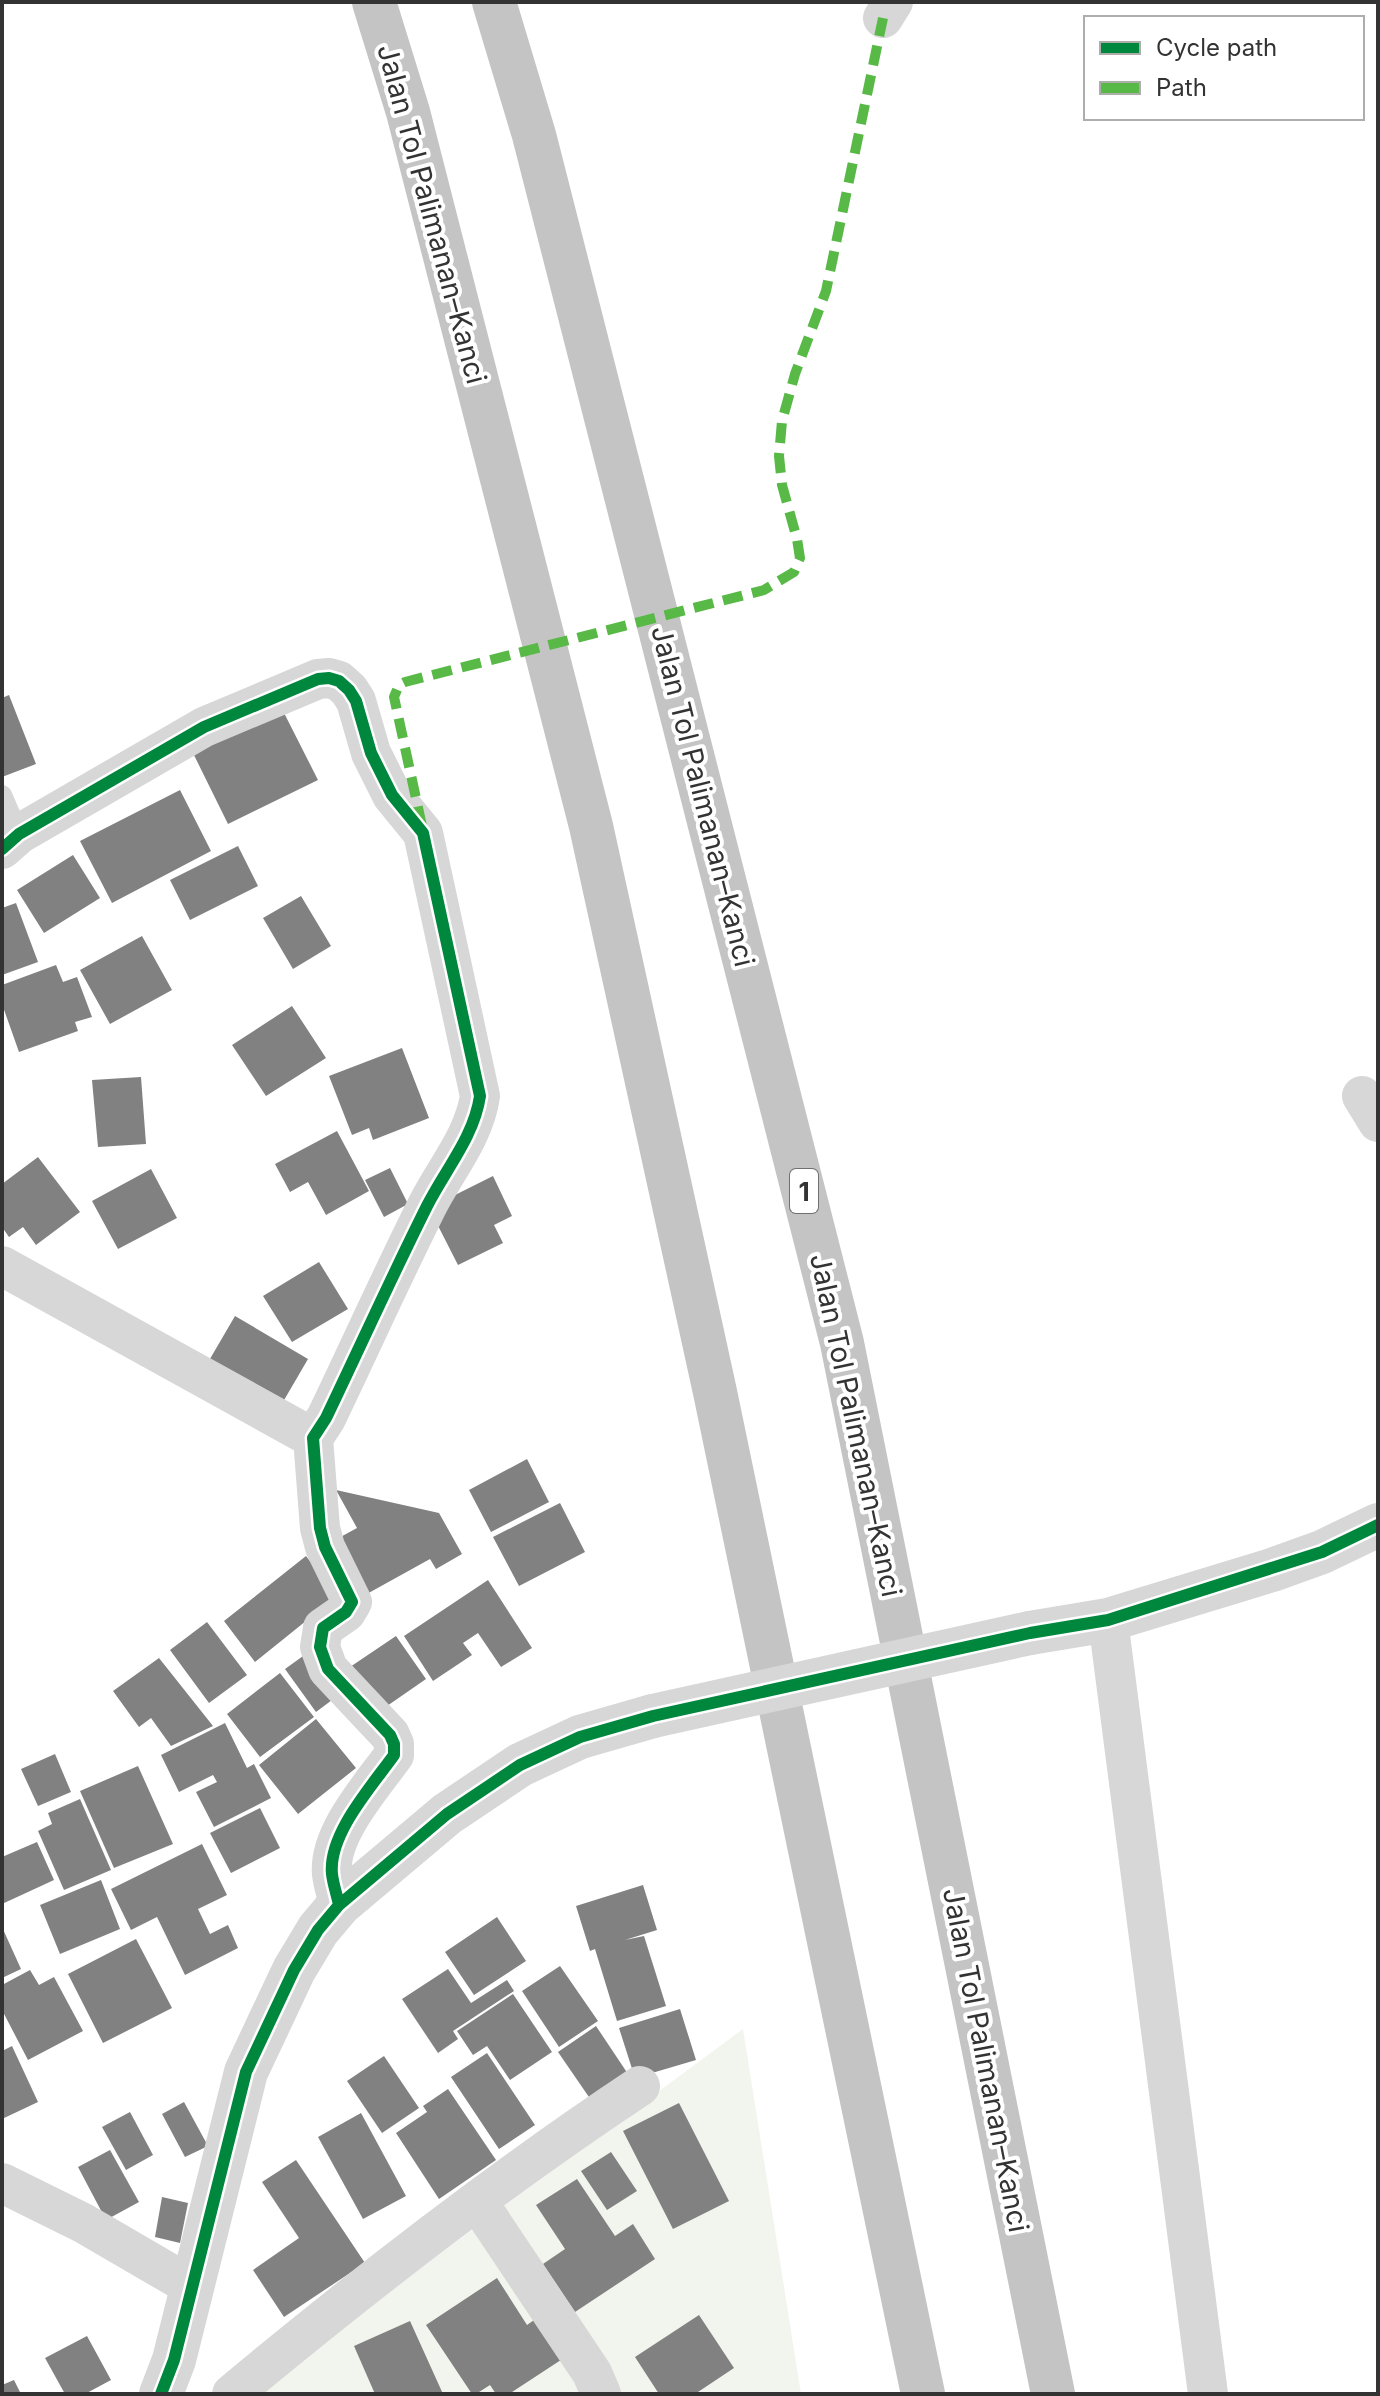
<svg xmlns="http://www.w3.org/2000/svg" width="1380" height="2396" viewBox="0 0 1380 2396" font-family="Inter,sans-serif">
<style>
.green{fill:#f1f5ed}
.building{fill:#818181}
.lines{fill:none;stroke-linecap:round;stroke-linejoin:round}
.service{stroke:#d7d7d7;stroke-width:20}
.minor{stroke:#d7d7d7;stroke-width:40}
.tertiary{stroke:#d7d7d7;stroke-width:44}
.motorway{stroke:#c4c4c4;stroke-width:44}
.tertiary-bridge{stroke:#d7d7d7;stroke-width:44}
.quiet{stroke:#58b947;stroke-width:10;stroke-dasharray:20 10;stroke-linecap:butt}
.cycleway-casing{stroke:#fff;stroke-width:17}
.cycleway{stroke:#00873e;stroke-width:12}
.labels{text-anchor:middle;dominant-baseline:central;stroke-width:8;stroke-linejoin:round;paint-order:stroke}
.shield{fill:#fff;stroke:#707070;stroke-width:2}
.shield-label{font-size:26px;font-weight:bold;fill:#333}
.street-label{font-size:28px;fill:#333;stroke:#fff}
</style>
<rect width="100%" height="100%" fill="#fff"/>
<!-- green -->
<path class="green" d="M743 2029 801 2394H251Z"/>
<!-- building -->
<path class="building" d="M9 695 36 764 2 777V698Z
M280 705 318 780 228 824 191 749Z
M180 790 211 851 112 903 80 841Z
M238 846 258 886 190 920 170 880Z
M73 855 100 898 44 933 17 890Z
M301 896 331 946 293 969 263 918Z
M16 903 38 962 2 975V908Z
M142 936 172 990 110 1024 80 970Z
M56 965 63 982 77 977 92 1017 75 1022 78 1031 19 1052 2 1004V985Z
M292 1006 326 1058 266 1096 232 1045Z
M402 1048 429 1118 373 1140 369 1128 352 1135 329 1076Z
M141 1077 146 1144 98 1147 92 1080Z
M337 1131 369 1191 326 1215 308 1182 290 1192 275 1164Z
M38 1157 80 1212 36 1245 23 1227 9 1237 2 1227V1184Z
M390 1168 408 1204 384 1217 365 1180Z
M151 1169 177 1218 118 1249 92 1201Z
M493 1176 512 1216 494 1225 503 1243 458 1265 429 1208Z
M319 1262 348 1309 292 1342 263 1296Z
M235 1316 308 1359 280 1407 207 1364Z
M527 1459 549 1502 491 1532 469 1490Z
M336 1490 439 1513 462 1554 436 1569 430 1559 365 1595 335 1540 357 1528Z
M560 1503 585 1552 519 1586 493 1537Z
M306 1556 337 1596 255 1662 224 1621Z
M488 1580 532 1648 501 1667 478 1633 463 1643 472 1655 433 1681 404 1636Z
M207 1622 247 1675 209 1703 170 1650Z
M396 1636 426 1679 387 1706 350 1667Z
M310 1651 340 1694 316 1712 285 1669Z
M159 1658 213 1726 171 1746 151 1718 139 1727 113 1691Z
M280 1673 314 1717 260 1757 227 1714Z
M316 1719 356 1768 298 1814 259 1765Z
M225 1723 247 1768 254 1764 271 1798 214 1827 196 1792 217 1782 213 1775 179 1792 161 1755Z
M55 1754 71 1792 38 1806 21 1769Z
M138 1766 173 1844 114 1868 80 1791Z
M80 1799 111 1870 64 1890 38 1831 52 1824 48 1813Z
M260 1808 280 1848 231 1873 210 1833Z
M37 1842 54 1880 2 1904V1857Z
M202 1844 227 1895 198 1909 210 1934 228 1925 238 1948 185 1975 157 1917 131 1930 111 1889Z
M101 1880 120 1929 60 1954 40 1905Z
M643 1885 657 1930 625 1940 644 1936 666 2006 617 2021 595 1949 590 1951 576 1906Z
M497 1917 526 1961 474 1995 445 1952Z
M2 1927 21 1969 2 1978Z
M136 1939 172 2008 103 2043 68 1974Z
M560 1966 598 2021 559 2047 522 1991Z
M448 1969 471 2003 507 1980 514 1991 453 2031 458 2039 438 2053 402 1999Z
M30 1970 39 1985 54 1977 83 2031 28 2060 2 2010V1985Z
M513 1994 552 2052 510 2080 487 2046 473 2055 457 2031Z
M680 2009 696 2060 635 2078 619 2028Z
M596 2026 628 2074 591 2100 558 2052Z
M12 2046 38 2102 2 2119V2051Z
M487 2053 535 2125 499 2149 451 2077Z
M384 2056 419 2108 382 2133 347 2081Z
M448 2089 496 2160 439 2199 396 2133 427 2112 423 2106Z
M184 2102 208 2146 185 2157 162 2114Z
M679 2103 729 2201 673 2229 623 2131Z
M130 2112 153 2155 126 2170 102 2127Z
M361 2113 406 2196 363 2219 318 2137Z
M110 2150 139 2202 106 2220 78 2167Z
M611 2152 637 2191 607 2210 581 2171Z
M296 2160 365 2263 284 2317 253 2270 299 2238 262 2182Z
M577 2179 615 2236 633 2224 655 2259 575 2312 543 2264 565 2249 536 2205Z
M162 2197 188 2203 180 2243 155 2237Z
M497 2278 527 2325 541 2315 567 2356 509 2394H496L490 2385 476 2394H472L426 2325Z
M699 2315 734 2368 695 2394H659L635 2357Z
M410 2321 443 2394H375L354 2346Z
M87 2336 111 2380 85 2394H65L45 2358Z
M14 2380 21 2394H2V2385Z"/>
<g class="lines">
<!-- service -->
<path class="service" d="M2 795 19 834"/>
<!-- minor -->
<path class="minor" d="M883 18 893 2
M2 849 19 834 204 727 318 679 329 678 339 681 349 690 356 701 371 753 392 795 423 833 480 1096C474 1137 445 1170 427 1206 392 1276 360 1347 326 1418L313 1438 320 1528 325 1547 352 1602 346 1612 323 1628 320 1647 328 1669 390 1735 394 1744V1755C372 1786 328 1834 332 1874 333 1884 337 1895 339 1905
M1362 1096 1378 1122
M2 1266 313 1438
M1108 1620 1208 2394
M2 2183 83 2223 193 2287
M477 2201 592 2373 601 2394
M232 2394C363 2285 498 2180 640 2086"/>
<!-- tertiary -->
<path class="tertiary" d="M1030 1633 1108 1620 1272 1570 1322 1552 1378 1525
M161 2394 174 2360 246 2072 294 1970 318 1930 339 1905 447 1814 520 1765 580 1737 653 1716"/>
<!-- motorway -->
<path class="motorway" d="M374 2 408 112 591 826 715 1392 923 2394
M494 2 534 135 842 1343 1053 2394"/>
<!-- tertiary-bridge -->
<path class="tertiary-bridge" d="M653 1716 1030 1633"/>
<!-- quiet -->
<path class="quiet" d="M422 826 394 697 399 685 405 682 764 590 794 572 800 558 797 539 782 485 779 456 782 421 795 374 826 291 883 18"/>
<!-- cycleway casing -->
<g class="cycleway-casing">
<path id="cycleway" d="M2 849 19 834 204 727 318 679 329 678 339 681 349 690 356 701 371 753 392 795 423 833 480 1096C474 1137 445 1170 427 1206 392 1276 360 1347 326 1418L313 1438 320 1528 325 1547 352 1602 346 1612 323 1628 320 1647 328 1669 390 1735 394 1744V1755C372 1786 328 1834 332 1874 333 1884 337 1895 339 1905
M161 2394 174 2360 246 2072 294 1970 318 1930 339 1905 447 1814 520 1765 580 1737 653 1716 1030 1633 1108 1620 1322 1552 1378 1525"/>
</g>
<!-- cycleway -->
<use href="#cycleway" class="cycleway"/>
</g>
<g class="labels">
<!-- shield labels -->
<rect class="shield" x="790" y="1169" width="28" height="44" rx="6"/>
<g class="shield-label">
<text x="804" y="1191">1</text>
</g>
<!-- street labels -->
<g class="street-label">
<text transform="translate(432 214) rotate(75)">Jalan Tol Palimanan–Kanci</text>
<text transform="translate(703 796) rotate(76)">Jalan Tol Palimanan–Kanci</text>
<text transform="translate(856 1425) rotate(78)">Jalan Tol Palimanan–Kanci</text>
<text transform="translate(986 2060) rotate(79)">Jalan Tol Palimanan–Kanci</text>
</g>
</g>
<!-- border -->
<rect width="1380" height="2396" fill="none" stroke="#333333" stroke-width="8"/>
<!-- legend -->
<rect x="1084" y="16" width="280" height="104" fill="#ffffff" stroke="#adadad" stroke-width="2"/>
<rect x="1100" y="42" width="40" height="12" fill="#00873e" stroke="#adadad" stroke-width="2"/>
<text x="1156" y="56" font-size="24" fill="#333333">Cycle path</text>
<rect x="1100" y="82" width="40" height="12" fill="#58b947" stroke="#adadad" stroke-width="2"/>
<text x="1156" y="96" font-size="24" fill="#333333">Path</text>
</svg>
